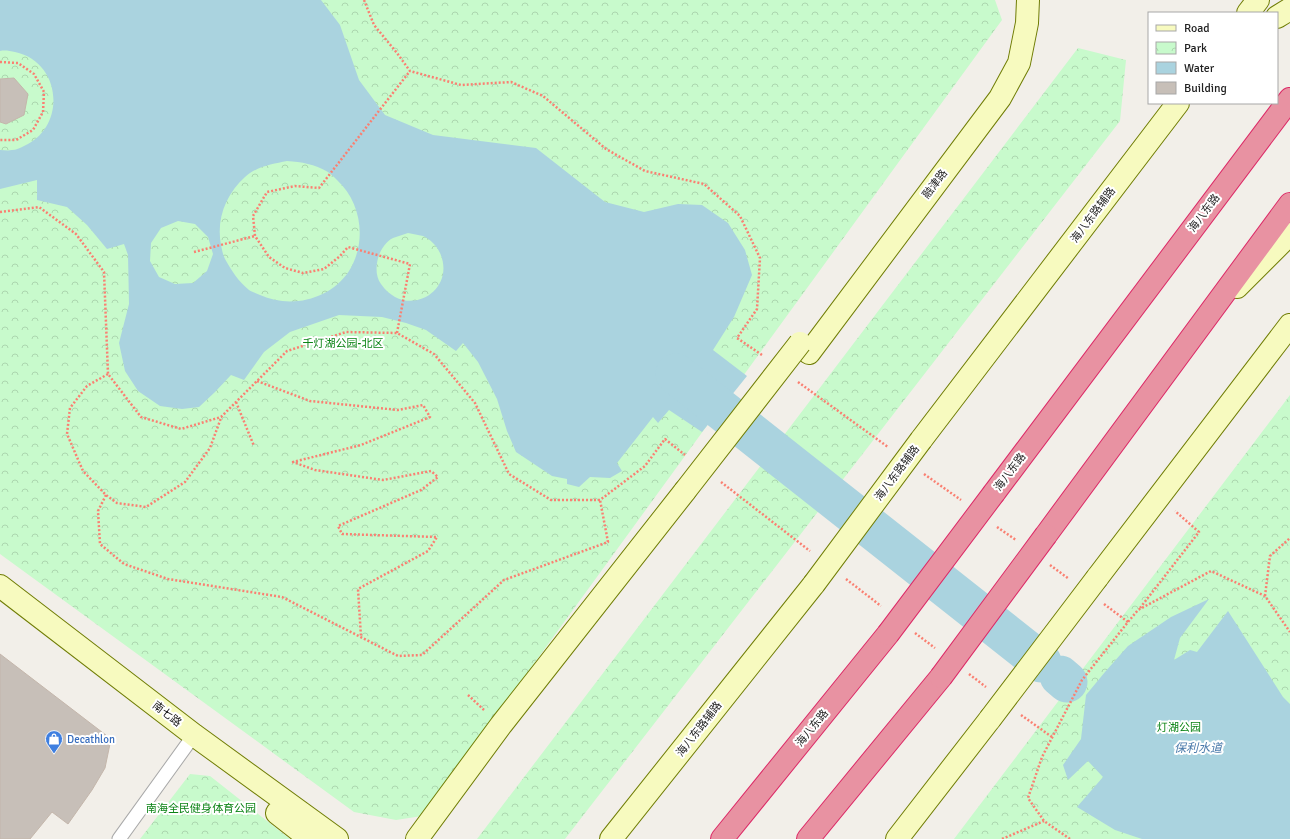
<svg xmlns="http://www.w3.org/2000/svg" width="1290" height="839" viewBox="0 0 1290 839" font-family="Signika,'Noto Sans SC',sans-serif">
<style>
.park{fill:url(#park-crowns)}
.water{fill:#aad3df;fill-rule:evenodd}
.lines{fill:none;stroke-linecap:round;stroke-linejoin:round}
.river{stroke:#aad3df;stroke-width:41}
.building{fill:#c7bfb8;stroke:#c4b6ab}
.lane-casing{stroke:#a9a9a9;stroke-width:15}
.secondary-casing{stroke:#707d05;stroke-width:24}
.highway-casing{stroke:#dc2a67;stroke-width:24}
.path{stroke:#fa8072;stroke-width:2.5;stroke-dasharray:2 2;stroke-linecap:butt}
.lane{stroke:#fff;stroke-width:13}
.secondary{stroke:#f7fabf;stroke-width:22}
.highway{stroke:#e892a2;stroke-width:22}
.secondary-bridge-casing{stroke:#707d05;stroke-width:24;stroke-linecap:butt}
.highway-bridge-casing{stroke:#dc2a67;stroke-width:24;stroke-linecap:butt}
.secondary-bridge{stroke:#f7fabf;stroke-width:22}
.highway-bridge{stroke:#e892a2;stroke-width:22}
.labels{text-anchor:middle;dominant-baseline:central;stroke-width:4;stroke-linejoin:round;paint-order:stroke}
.street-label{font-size:11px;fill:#222;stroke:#fff}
.park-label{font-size:11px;fill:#0c8416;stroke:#fff}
.shop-label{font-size:11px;fill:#366cbe;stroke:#fff;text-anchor:start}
.water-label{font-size:12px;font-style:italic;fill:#4a7aab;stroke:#fff}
</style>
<defs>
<pattern id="park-crowns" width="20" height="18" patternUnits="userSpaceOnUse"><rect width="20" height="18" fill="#c8facc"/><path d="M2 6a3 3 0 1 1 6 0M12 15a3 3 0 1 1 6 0" fill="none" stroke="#acd6af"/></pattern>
</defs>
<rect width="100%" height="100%" fill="#f2efe9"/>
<!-- park -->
<path class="park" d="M0 0H995L1002 20 450 779 422 816 396 820 354 812 0 554Z
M1078 48 1126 60 1120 121 565 839H477Z
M1290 395V839H954Z
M190 774 210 776 290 839H140Z"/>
<!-- water -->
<path class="water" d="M0 0H321L340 25 359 80 385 115 433 135 536 148 605 202 644 212 678 204 702 205 728 223 745 250 752 275 734 317 713 350 747 376 702 432 669 410 658 423 653 417 617 463 622 471 610 478 590 477 579 487 567 484V479L552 476 516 452 507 431 497 399 478 362 463 343 456 351 426 330 406 323 382 317 339 315 290 332 264 352 244 380 231 375 215 392 199 407 182 409 160 406 138 391 125 371 119 343 129 304 128 255 124 244 107 249 87 225 67 207 37 200V180L0 189V150C4 150 8 151 12 150 16 150 20 148 24 146 67 127 62 62 15 52 10 51 5 50 0 51ZM287 161C302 162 314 164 328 172 331 174 334 177 337 180 362 203 367 242 349 271 330 300 290 309 260 295 256 293 252 292 249 290 238 281 232 271 225 259 223 255 222 250 221 245 216 219 226 194 245 177 257 166 273 164 287 161ZM178 221 195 224 208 237 213 254 207 271 193 283 175 284 159 277 150 261 151 243 161 228ZM408 233C413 234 418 235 423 236 430 239 437 246 440 253 457 291 407 321 381 284 371 270 379 245 393 238 398 236 403 235 408 233Z
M1209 599 1180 638 1174 660 1190 650 1197 652 1228 611 1283 697 1290 704V839H1142L1115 830 1077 807 1103 777 1088 761 1068 780 1063 765 1081 739 1086 695 1105 672 1128 646 1171 617Z"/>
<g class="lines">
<!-- river -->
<path class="river" d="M676 374 1041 662
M1060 676 1067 682"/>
</g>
<!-- building -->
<path class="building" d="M14 78 28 94 24 115 6 124 0 122V79Z
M0 654 111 739 105 768 92 790 68 824 52 812 30 839H0Z"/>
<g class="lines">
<!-- lane casing -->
<g class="lane-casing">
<path id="lane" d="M119 839 194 735"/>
</g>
<!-- secondary casing -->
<g class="secondary-casing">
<path id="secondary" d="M1248 13 1258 0
M1277 17 1290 9
M1237 287 1290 234
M809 353 1000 98 1019 63 1027 23 1028 0
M921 440 1178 103
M1097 578 1290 325
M0 586 194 735 337 839
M277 813 310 839
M417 839 501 725 685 491
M611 839 814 584
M897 839 990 719"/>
</g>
<!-- highway casing -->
<g class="highway-casing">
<path id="highway" d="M994 493 1290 99
M1046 535 1290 204
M722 839 888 634
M808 839 941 677"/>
</g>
<!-- path -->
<path class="path" d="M364 0 374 25 397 53 410 71 461 85 511 82 543 96 606 149 645 171 704 184 740 216 760 258 757 309 737 338 762 355
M0 62 18 63 34 74 44 92 43 112 33 130 16 140H0
M0 212 39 207 76 234 104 272 108 374 141 417 181 429 221 417 287 351 346 332 397 333 434 354 475 403 509 474 551 500H600L645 466 665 439 685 455
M194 252 255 236
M397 333 410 264 348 247 340 256 324 269 303 273 285 268 269 257 255 236 253 216 267 192 295 186 319 188 410 71
M108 374 87 386 70 408 67 434 83 471 106 495 117 503 146 507 185 482 210 448 221 418
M257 381 310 401 398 410 423 405 430 417 361 445 293 462 315 470 383 480 431 471 438 477 421 490 338 526 342 534 437 537 428 551 358 589 361 637
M798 382 888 447
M236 402 254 446
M924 474 961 500
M721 482 810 551
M106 495 98 511 100 544 124 564 168 579 282 597 398 656 422 655 504 580 608 542 600 500
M997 527 1016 540
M1050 565 1069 579
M846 579 881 606
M1265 596 1270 556 1290 538
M1104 604 1128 622
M1140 608 1199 532 1175 511
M915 633 935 648
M969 674 986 687
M468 695 484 710
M1021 715 1052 737
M1002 839 1044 821
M1070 839 1044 821 1028 798 1042 757 1082 680 1128 622 1138 610 1211 571 1265 596 1290 632"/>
<!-- lane -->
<use href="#lane" class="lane"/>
<!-- secondary -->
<use href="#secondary" class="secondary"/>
<!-- highway -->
<use href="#highway" class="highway"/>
<!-- secondary-bridge casing -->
<g class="secondary-bridge-casing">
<path id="secondary-bridge" d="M685 491 800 343
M814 584 921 440
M990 719 1097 578"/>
</g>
<!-- highway-bridge casing -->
<g class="highway-bridge-casing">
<path id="highway-bridge" d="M888 634 994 493
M941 677 1046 535"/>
</g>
<!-- secondary-bridge -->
<use href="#secondary-bridge" class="secondary-bridge"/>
<!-- highway-bridge -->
<use href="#highway-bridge" class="highway-bridge"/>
</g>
<!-- icons -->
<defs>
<g id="shop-pin" transform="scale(0.9)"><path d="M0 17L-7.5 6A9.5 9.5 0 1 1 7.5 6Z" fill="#3f7fe0" stroke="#fff"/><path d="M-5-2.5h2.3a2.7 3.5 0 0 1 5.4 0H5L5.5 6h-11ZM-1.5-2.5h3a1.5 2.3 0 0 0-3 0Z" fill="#fff"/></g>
</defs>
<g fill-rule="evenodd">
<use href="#shop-pin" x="54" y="739"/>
</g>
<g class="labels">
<!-- street labels -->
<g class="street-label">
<text transform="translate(935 184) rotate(-53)">融津路</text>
<text transform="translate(1204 213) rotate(-53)">海八东路</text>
<text transform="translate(1093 215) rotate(-53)">海八东路辅路</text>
<text transform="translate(1010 472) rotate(-53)">海八东路</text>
<text transform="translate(897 473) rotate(-53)">海八东路辅路</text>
<text transform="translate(167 714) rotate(38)">南七路</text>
<text transform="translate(812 728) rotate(-51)">海八东路</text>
<text transform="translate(699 729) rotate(-52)">海八东路辅路</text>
</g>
<!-- park labels -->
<g class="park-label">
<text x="343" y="343">千灯湖公园-北区</text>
<text x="1179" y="727">灯湖公园</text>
<text x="201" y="808">南海全民健身体育公园</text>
</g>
<!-- shop labels -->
<g class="shop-label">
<text x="67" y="739">Decathlon</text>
</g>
<!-- water labels -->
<g class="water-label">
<text x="1198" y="748">保利水道</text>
</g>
</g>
<!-- legend -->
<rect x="1148" y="12" width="130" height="92" fill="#ffffff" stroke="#a7a7a7"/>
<rect x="1156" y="25" width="20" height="6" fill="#f7fabf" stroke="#a7a7a7"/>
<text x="1184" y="32" font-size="12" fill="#222222">Road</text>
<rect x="1156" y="42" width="20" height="12" fill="url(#park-crowns)" stroke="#a7a7a7"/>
<text x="1184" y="52" font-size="12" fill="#222222">Park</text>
<rect x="1156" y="62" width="20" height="12" fill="#aad3df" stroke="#a7a7a7"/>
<text x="1184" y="72" font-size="12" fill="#222222">Water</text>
<rect x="1156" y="82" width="20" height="12" fill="#c7bfb8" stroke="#a7a7a7"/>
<text x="1184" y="92" font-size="12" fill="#222222">Building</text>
</svg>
